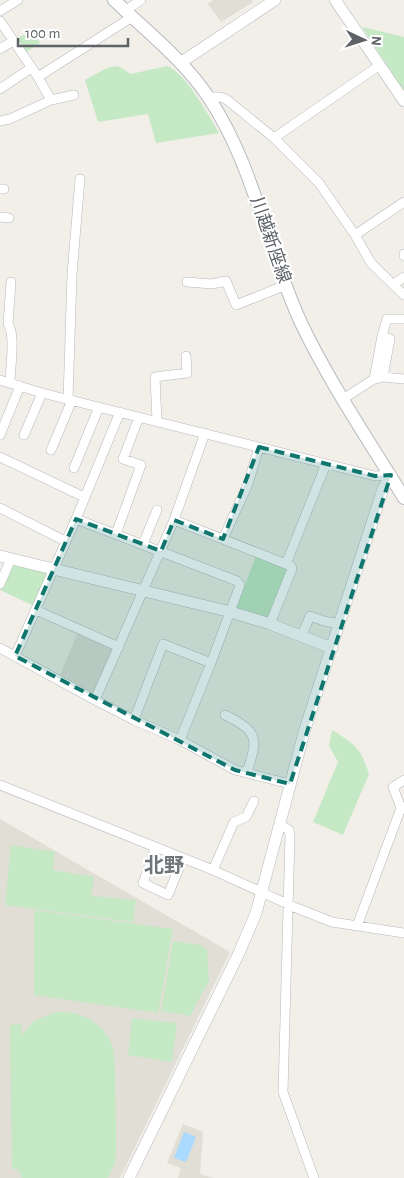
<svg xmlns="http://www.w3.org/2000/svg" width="404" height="1178" viewBox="0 0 404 1178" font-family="'Alegreya Sans','Noto Sans JP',sans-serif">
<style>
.education{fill:#e1ded6}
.green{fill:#c5e8c5}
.water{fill:#aadaff}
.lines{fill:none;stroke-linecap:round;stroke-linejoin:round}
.minor-casing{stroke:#b5b8bc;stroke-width:10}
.tertiary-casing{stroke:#b5b8bc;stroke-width:12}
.secondary-casing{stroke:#b6babf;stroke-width:14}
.minor{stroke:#fff;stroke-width:9}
.tertiary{stroke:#fff;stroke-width:11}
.secondary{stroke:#fff;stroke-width:12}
.marked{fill:#0f766e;fill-opacity:0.2;stroke:#0f766e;stroke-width:4;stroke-dasharray:10 6;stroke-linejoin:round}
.labels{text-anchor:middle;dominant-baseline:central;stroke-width:4.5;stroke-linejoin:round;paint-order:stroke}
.street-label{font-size:18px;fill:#5f6368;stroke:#fff}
.quarter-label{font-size:20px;font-weight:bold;fill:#70757a;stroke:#fff}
</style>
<rect width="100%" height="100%" fill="#f1efe8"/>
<!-- education -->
<path class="education" d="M213 0H252L253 2 221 22 208 4Z
M78 632 112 647 113 650 96 692H92L60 675Z
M0 819 230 952 120 1178H0Z
M183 1124 203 1132 200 1174 214 1178H178L181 1168 167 1163Z"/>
<!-- green -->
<path class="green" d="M362 27 404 37V91Z
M31 30 40 43 25 53 15 40Z
M118 66 131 74 167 66C185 72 209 116 219 133L156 143 148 114 98 122 85 80 107 68Z
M256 556 289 569 270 618 236 608Z
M12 562 50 571 34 606 0 590Z
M332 730C356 745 360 747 369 774L343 835 313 822 338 762 329 746Z
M11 845 55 852 53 870 94 877 91 896 136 900 133 922 5 905Z
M34 910 173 929 158 1013 34 995Z
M173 941 201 945 207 950 209 981 190 1016 161 1011Z
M56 1012C79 1010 103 1022 112 1045 116 1058 115 1074 115 1088 116 1110 116 1132 116 1154L115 1164 108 1178H22L18 1169H12L10 1025 21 1024 22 1035 34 1021Z
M132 1018 177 1023 172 1062 128 1055Z"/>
<!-- water -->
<path class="water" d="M184 1132 196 1137 186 1162 174 1158Z"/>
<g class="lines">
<!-- minor casing -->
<g class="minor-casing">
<path id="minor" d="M0 11 18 0
M125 11 141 0
M0 21 38 77 132 17
M0 49 13 41
M38 77 51 100
M0 89 31 68
M208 97H220L226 99 274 138 319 183 355 235 371 263 404 295
M0 121 10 119 51 100 74 95
M274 138 380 65
M0 189H4
M0 217 9 218
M355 235 404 202
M404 254V256
M187 282 212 284 226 281 236 305 286 285
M393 285 404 277
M382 336 387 319H404
M374 379 382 336 390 339 383 377
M0 380 42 393 375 476 391 475
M10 383C10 370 16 333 8 324L11 282
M68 399 72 274 80 179
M343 399 374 379 383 377 404 379
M157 421 155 377 187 373 186 356
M0 435 20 386
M24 435 42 393
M51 450 72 400
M0 457 84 497
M74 468 99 407
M0 508 65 541
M76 519 237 581 240 585 211 663 163 644 134 720 95 700
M174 520 291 566 292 569 270 624
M116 534 141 465 123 459 139 417
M223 539 248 484 259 447
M143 544 157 510
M286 564 326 464
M0 584 11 559
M36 610 119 647
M302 635 310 616 324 621 340 624
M0 648 95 700 174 520 205 433
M15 656 76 519 120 412
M225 715C259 732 258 738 247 772
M134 720 180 740 211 663
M180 740 235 770 290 784
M0 785 213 870 294 907 332 922 404 933
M280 824 289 830 290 836 283 1092 314 1178
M156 847 143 883 168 895 183 858
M213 870 234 822 246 817 254 801
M357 926 401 808 393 787 404 780"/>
</g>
<!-- tertiary casing -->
<g class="tertiary-casing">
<path id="tertiary" d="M335 0 404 101
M180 63 275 0
M0 556 231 612 270 624 332 648
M129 1178 239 953 256 913 305 729 383 489 391 475"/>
</g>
<!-- secondary casing -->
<g class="secondary-casing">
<path id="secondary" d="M114 0C146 31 184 60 209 98 255 167 267 251 302 325 331 385 369 441 404 498"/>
</g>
<!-- minor -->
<use href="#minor" class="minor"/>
<!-- tertiary -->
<use href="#tertiary" class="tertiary"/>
<!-- secondary -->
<use href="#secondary" class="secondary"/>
</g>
<!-- marked area -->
<path class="marked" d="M259 447 375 476 391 475 290 784 235 770 15 656 76 519 161 551 174 520 223 539Z"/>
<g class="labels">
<!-- street labels -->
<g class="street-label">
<text transform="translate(270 240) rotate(71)">川越新座線</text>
</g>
<!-- quarter labels -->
<g class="quarter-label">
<text x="164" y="866">北野</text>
</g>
</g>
<!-- north arrow -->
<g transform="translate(364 40) rotate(94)" stroke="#ffffff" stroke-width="4" paint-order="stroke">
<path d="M0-4L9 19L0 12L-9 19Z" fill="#5f6368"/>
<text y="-8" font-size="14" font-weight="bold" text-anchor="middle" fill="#5f6368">N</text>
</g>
<!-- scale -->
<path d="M18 38v8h110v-8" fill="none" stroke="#5f6368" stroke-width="2.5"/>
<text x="25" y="38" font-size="15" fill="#5f6368" stroke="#ffffff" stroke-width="4" paint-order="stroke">100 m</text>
</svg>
